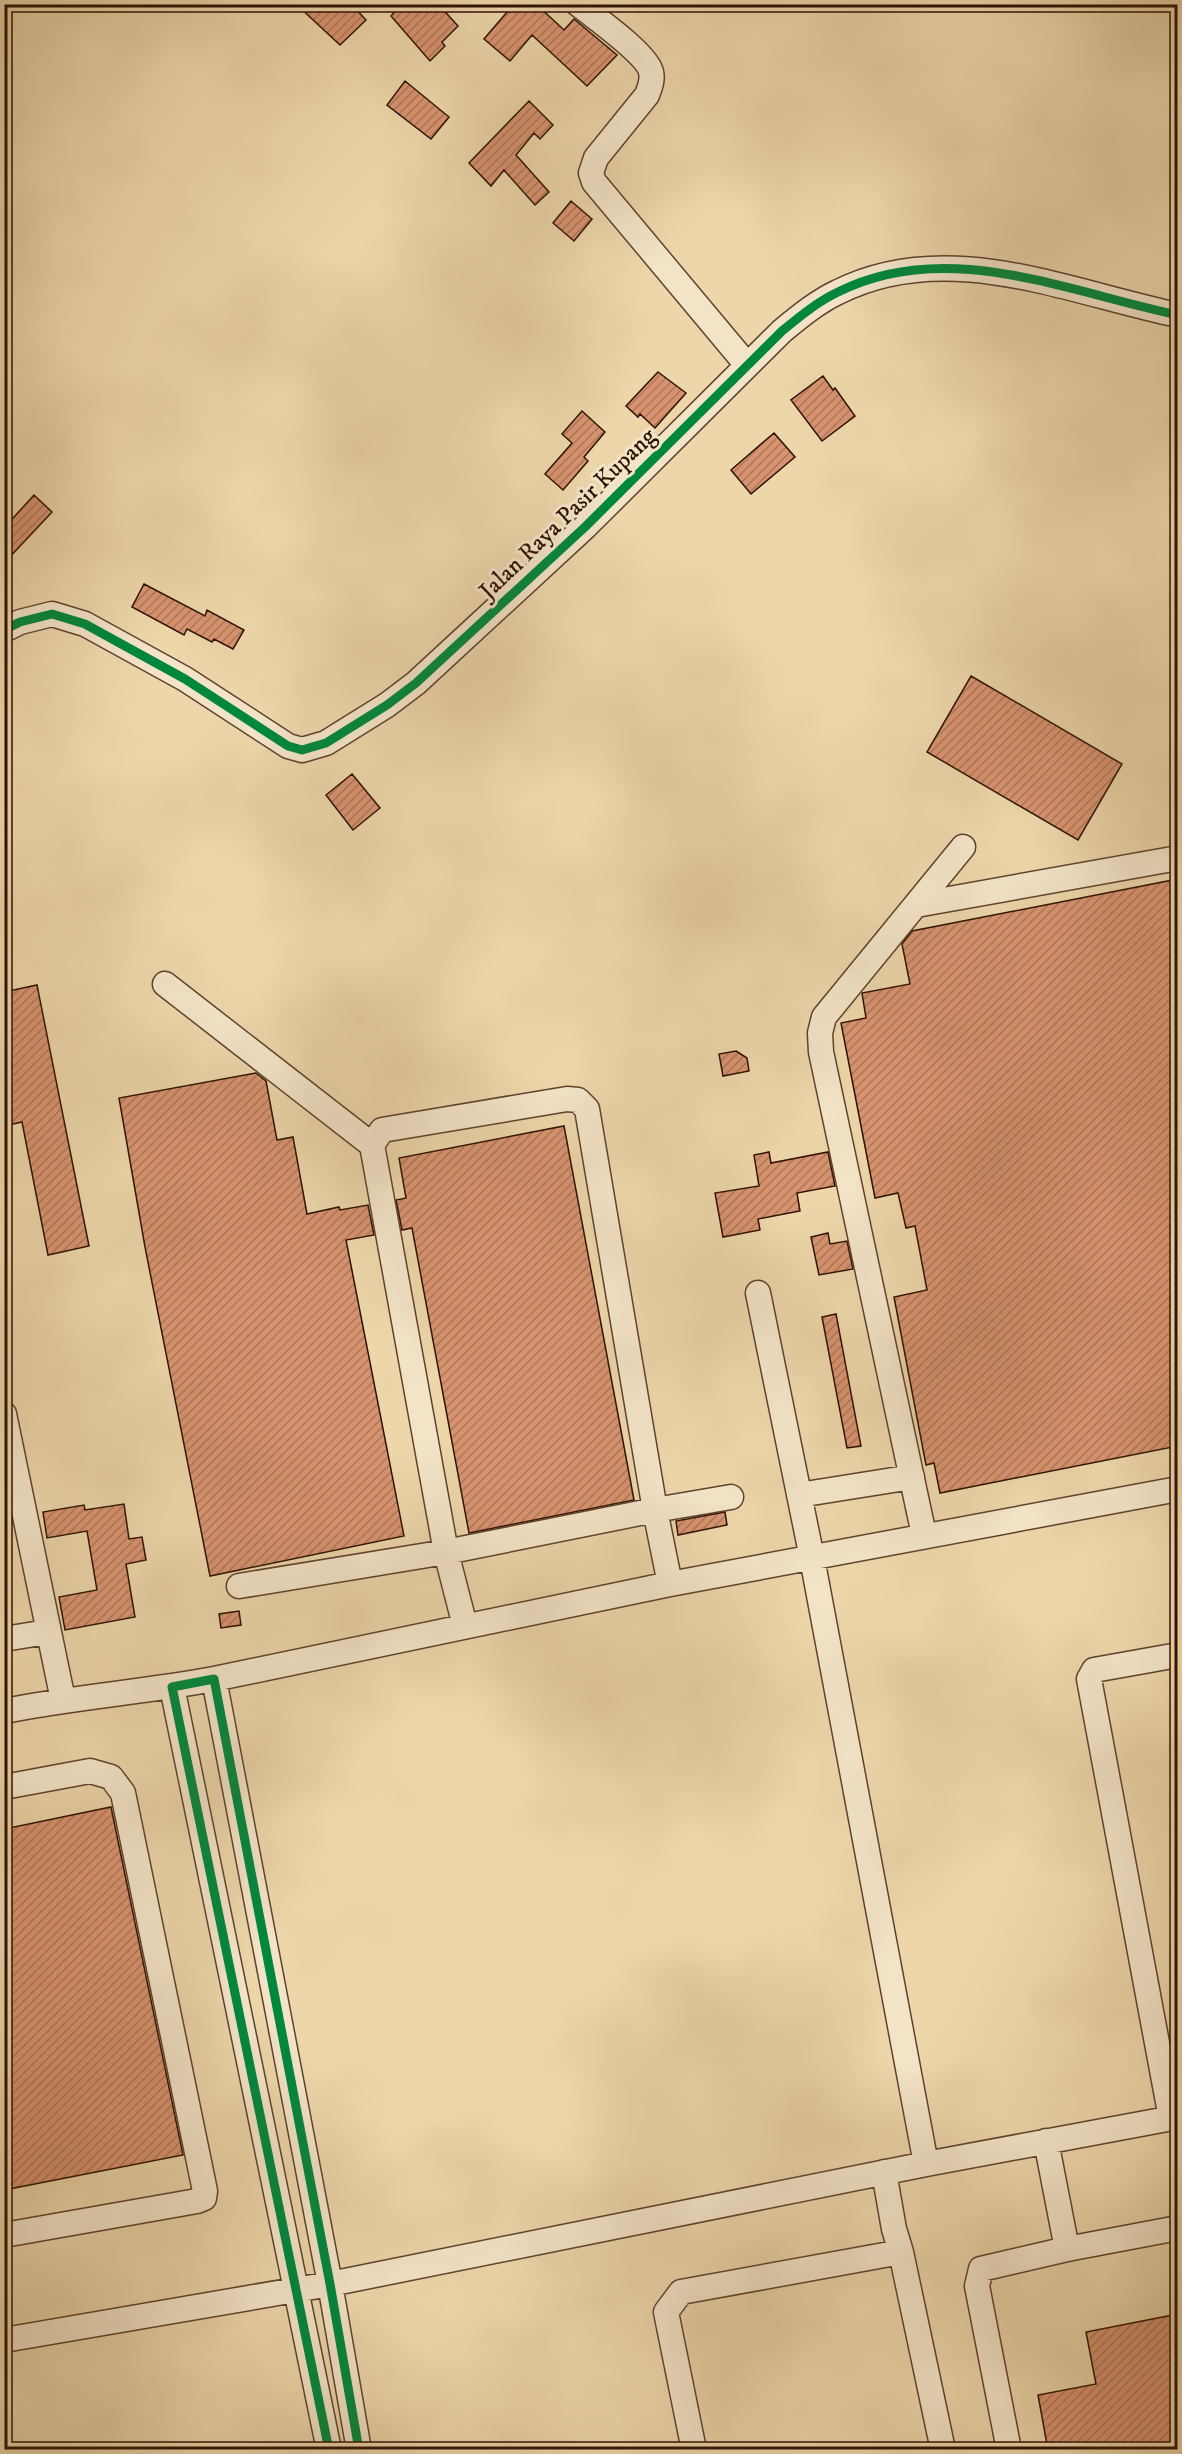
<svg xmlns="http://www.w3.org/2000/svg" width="1182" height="2454" viewBox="0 0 1182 2454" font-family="'IM FELL DW Pica',serif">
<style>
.building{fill:url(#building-hatch);stroke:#2f1103;stroke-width:1.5}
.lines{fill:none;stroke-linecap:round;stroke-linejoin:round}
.minor-casing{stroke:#5e422d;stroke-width:27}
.minor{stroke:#f3e4c8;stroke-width:24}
.cycleway-casing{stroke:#f3e4c8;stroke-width:13}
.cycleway{stroke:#00873e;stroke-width:9}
.labels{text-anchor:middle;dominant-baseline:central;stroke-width:6;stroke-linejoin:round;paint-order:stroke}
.street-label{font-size:24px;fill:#2f1103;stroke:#f3e4c8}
</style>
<defs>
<pattern id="building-hatch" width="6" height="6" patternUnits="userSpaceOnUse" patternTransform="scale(1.5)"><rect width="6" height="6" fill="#d7936f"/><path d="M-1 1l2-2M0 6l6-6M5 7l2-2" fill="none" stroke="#af7759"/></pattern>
</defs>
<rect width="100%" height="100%" fill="#ecd6aa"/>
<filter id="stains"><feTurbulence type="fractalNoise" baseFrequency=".00333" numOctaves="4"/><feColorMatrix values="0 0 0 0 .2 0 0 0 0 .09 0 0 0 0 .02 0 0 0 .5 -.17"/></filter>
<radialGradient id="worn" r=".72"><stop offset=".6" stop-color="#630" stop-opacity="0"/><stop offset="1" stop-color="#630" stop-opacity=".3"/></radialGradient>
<!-- building -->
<path class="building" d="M296 4H351L366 20 340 45Z
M402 4H438L458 26 442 42 445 46 430 61 391 16Z
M514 4H536L564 30 574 19 617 55 587 86 532 35 510 61 484 39Z
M405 81 449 117 431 139 387 105Z
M529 101 553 125 540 139 534 133 516 155 549 192 535 205 504 170 491 186 469 163Z
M571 201 592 219 574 241 553 223Z
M658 372 686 393 655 428 640 414 638 417 626 406Z
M823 376 833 390 835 388 855 416 822 441 791 400Z
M582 411 605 432 584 457 588 461 563 490 545 474 572 443 562 434Z
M774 433 795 457 751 494 731 470Z
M34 495 52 512 4 563V528Z
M144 584 205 616 207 610 244 630 233 649 214 639 212 642 187 629 184 635 132 607Z
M971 676 1122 764 1078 840 927 752Z
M352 774 380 808 353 830 326 795Z
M1178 879V1446L940 1493 934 1463 926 1465 894 1297 927 1290 915 1226 906 1228 898 1193 875 1198 841 1023 866 1018 862 993 910 984 902 944 912 931Z
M37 985 89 1246 48 1255 22 1122 4 1126V992Z
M736 1051 747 1058 749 1071 723 1076 719 1054Z
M256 1073 266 1081 277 1140 293 1137 307 1214 339 1207 340 1210 368 1205 374 1235 346 1240 404 1536 210 1576 145 1247 119 1098Z
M564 1126 634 1500 469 1533 412 1228 402 1230 396 1200 406 1198 399 1158Z
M769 1152 771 1163 828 1152 835 1186 797 1193 800 1211 758 1219 760 1230 723 1237 715 1193 759 1186 754 1155Z
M828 1233 830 1244 847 1241 853 1269 819 1275 811 1237Z
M836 1314 861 1446 847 1448 822 1317Z
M124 1504 129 1539 142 1537 146 1560 126 1564 135 1617 65 1630 59 1597 97 1590 87 1531 47 1538 43 1512 84 1505 85 1510Z
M725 1512 727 1525 678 1535 676 1521Z
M239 1611 241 1625 221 1628 219 1614Z
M111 1807 183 2155 4 2190V1829Z
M1178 2314V2450H1048L1038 2395 1096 2384 1086 2332Z"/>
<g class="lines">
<!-- minor casing -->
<g class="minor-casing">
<path id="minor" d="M578 4C594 17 647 54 651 72 653 80 650 87 647 95L596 158 591 173 594 182 747 365
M4 630 20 622 52 614 85 624 185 679 288 746 302 750 326 743 387 705 416 683 585 527 782 331C799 317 817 302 838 292 947 237 1067 292 1178 315
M916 905 1178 858
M165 984 372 1145 446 1552 465 1626
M372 1145 382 1130 567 1099 578 1100 587 1109 655 1510 670 1584
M758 1293 812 1558 926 2164
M4 1414 63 1700
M799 1495 912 1477
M924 1535 821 1052 820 1033 824 1017 963 847
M239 1586 446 1552 655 1510 731 1497
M4 1639 47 1632
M214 1679 330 2284 359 2450
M172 1687 329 2450
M4 1711C74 1697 144 1692 214 1679L670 1584 1178 1489
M4 1787 90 1771 111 1777 123 1793 205 2191 204 2198 197 2201 4 2235
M1171 2118 1089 1679 1094 1670 1178 1655
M1046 2141 1067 2249 1178 2228
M884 2172 894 2229 901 2252 943 2450
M4 2340 330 2284 926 2164 1178 2117
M694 2450 666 2312 681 2292 901 2252
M1009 2450 977 2286 981 2269 1067 2249"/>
</g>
<!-- minor -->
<use href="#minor" class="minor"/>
<!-- cycleway casing -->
<g class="cycleway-casing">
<path id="cycleway" d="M4 630 20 622 52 614 85 624 185 679 288 746 302 750 326 743 387 705 416 683 585 527 782 331C799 317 817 302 838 292 947 237 1067 292 1178 315
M329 2450 172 1687 214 1679 330 2284 359 2450"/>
</g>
<!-- cycleway -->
<use href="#cycleway" class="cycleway"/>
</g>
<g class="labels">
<!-- street labels -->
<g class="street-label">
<text transform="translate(568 514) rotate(-44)">Jalan Raya Pasir Kupang</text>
</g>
</g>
<!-- margin -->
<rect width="1182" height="2454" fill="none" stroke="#ecd6aa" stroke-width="24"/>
<rect x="6" y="6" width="1170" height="2442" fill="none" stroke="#2f1103" stroke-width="3"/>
<rect x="12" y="12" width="1158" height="2430" fill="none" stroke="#2f1103" stroke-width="1.5"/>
<rect width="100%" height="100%" filter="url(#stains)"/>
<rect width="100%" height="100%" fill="url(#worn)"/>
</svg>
